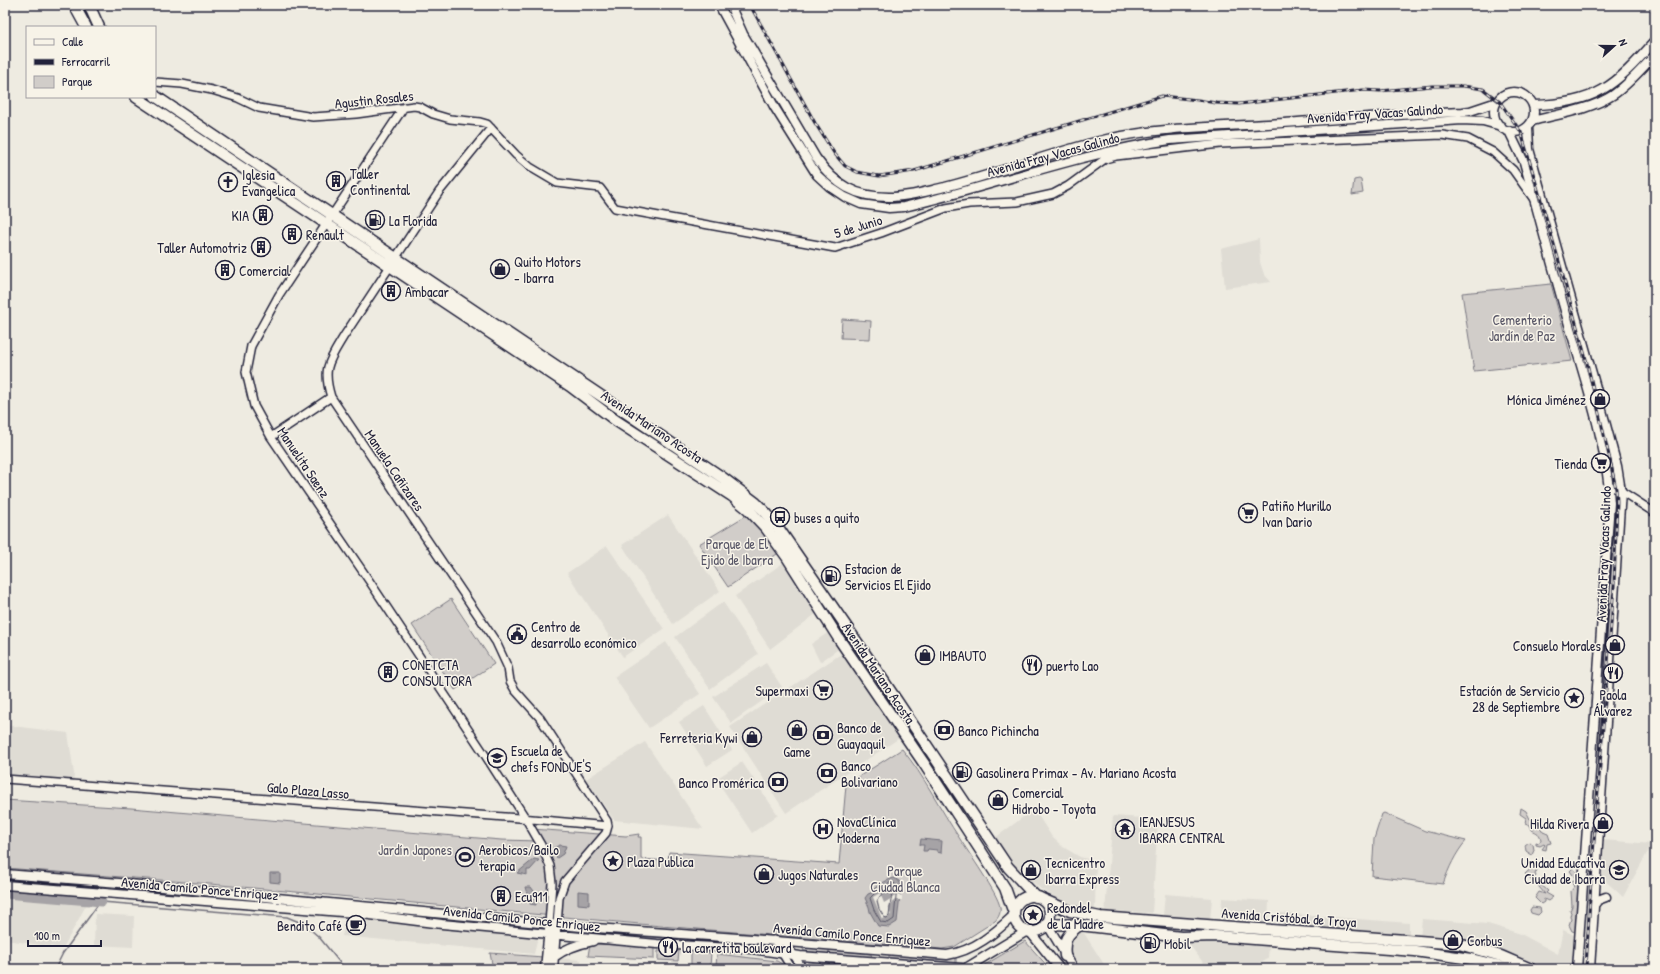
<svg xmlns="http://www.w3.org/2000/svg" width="1660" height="974" viewBox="0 0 1660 974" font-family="'Patrick Hand',sans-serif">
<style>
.built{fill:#dfdcd4}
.green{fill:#d1cdc9;stroke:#7a7882}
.water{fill:#a6a3a6;stroke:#716f7b}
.pier{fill:#eeebe1}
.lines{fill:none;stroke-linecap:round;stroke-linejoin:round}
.shore{stroke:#575666;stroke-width:1}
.stream{stroke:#716f7b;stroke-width:1.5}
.river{stroke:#a6a3a6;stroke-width:9}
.minor-casing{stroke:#22223b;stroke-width:10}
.major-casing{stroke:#22223b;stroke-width:11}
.highway-casing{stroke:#22223b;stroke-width:13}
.minor{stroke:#f7f3e8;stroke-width:7}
.major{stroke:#f7f3e8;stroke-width:8}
.highway{stroke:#f7f3e8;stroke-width:10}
.rail-casing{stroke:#22223b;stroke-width:3}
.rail{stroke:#f7f3e8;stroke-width:1.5;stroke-dasharray:4.5;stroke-linecap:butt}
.labels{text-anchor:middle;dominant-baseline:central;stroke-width:3;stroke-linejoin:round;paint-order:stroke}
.street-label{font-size:14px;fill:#22223b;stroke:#f7f3e8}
.poi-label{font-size:14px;fill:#22223b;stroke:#f7f3e8;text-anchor:start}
.park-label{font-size:14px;fill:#575566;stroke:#f7f3e8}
</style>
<rect width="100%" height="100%" fill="#eeebe1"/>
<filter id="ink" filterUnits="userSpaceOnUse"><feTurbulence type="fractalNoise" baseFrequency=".025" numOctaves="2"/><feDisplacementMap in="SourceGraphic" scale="8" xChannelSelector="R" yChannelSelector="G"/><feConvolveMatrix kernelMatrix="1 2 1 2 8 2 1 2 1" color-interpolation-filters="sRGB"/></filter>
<g filter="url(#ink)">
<!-- built -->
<path class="built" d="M1259 239 1260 262 1264 274 1271 282 1225 288 1221 249Z
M668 515 720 591 673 624 622 545Z
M607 546 664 629 623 657 567 573Z
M783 563 817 613 770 649 735 596Z
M723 602 758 654 710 689 675 637Z
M829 632 840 648 820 662 811 644Z
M666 642 700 694 649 728 614 677Z
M844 652 901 737 786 813 730 727Z
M766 663 782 687 731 723 713 697Z
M704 706 732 750 707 766 679 722Z
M5 725 68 733 74 774 73 784 5 775Z
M645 742 703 829 614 820 586 779Z
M742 762 778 815 752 833 716 779Z
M1034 809 1052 837 1063 847 1080 857 1096 861 1095 912 1070 906 1041 889 1025 876 1013 863 995 838Z
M1113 816 1158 819 1152 913 1105 911Z
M1603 840 1652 844 1623 897 1600 876Z
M5 891 90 898 63 948 5 940Z
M1165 894 1212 898 1210 921 1163 916Z
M1222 898 1269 901 1268 923 1221 919Z
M1280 913 1409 923V934L1279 924Z
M95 914 134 916 133 947 94 945Z
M1422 919 1488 924 1521 934 1558 954 1563 930 1576 936 1574 967 1573 969H1550L1468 939 1420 938Z
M353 920 538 936 534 954 342 936 345 925Z
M1082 930 1107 969H1081L1071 954 1070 942Z
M1186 940 1269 945 1268 959 1250 969H1208Z
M557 958 581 960V969H556Z"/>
<!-- green -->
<path class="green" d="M1359 179 1361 180 1363 193 1352 195 1354 180Z
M1551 284 1572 361 1474 371 1462 293Z
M842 319 871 321 870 339 841 338Z
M750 513 780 552 728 587 699 544Z
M451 599 494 664 455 690 412 625Z
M902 749C925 777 940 809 960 839 968 852 998 894 1000 907 1001 912 999 917 995 921L954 947 942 949 661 926 199 883 5 868V800L131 808 501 840 539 841 532 829 626 836 639 834 638 837H641V859L668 861 669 852 839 864 846 785Z
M1521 808 1526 811 1530 819 1537 821 1543 832 1548 834 1551 843 1547 844 1546 850 1542 849 1545 845 1544 844 1540 846 1536 845V842L1539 843 1541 840C1540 833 1537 833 1532 830L1530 825 1525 823 1526 818 1520 814Z
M1384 813 1425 831 1466 841C1455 854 1449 868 1443 884L1372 876 1374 839 1382 814Z
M1529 842 1533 844 1534 850 1532 855 1526 851 1525 845Z
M1535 865 1537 870 1535 874 1536 876 1532 881 1525 874Z
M1573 868 1580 876 1576 932 1572 931 1569 925 1571 919 1570 917 1571 912 1570 911 1572 906 1571 891 1575 886 1572 883V881L1576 879 1570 871Z
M1539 883 1548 891 1546 893 1553 897 1548 901 1544 899V902L1541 904 1535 898 1539 892 1545 894 1539 887Z
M1532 907 1540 908 1541 912 1538 915 1531 913 1530 910Z
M444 917 534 926V930L444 921Z
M584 929 678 938V942L583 934Z
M692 938 767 943 768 948 692 943Z
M1025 941 1050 969H1009L983 966Z
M590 944 654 946V959L588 956Z
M802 947 871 954 872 958 804 951Z
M658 951H679L678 961 658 960Z
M691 951 711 953 710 967 691 965Z
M490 953 543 957 542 969H493Z
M717 954 777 961 782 964 784 969 716 966Z
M889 954 956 958V964L889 958Z
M805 960 875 963 879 968 807 962Z"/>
<!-- water -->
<path class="water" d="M921 839 942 841 941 853 937 852V850L928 849 927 851H923L924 845H920Z
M560 845 566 846 563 854 557 858 553 848Z
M534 859 539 860 530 870H527V875L517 873Z
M270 873H280V883L270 882Z
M894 878 899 881 901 885 897 922 889 927 878 926 870 912 869 907 865 898 868 894 871 893C874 886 887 880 894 878Z
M525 887H531L536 894V905L530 904Z
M578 891 589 892V905L578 904Z"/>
<!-- pier -->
<path class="pier" d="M880 893 884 903 897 895 902 896V900H895L888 906 891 915 882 919 873 897Z"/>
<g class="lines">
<!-- shore -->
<path class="shore" d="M890 883H894L897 886 894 919 888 923 881 922 874 910 870 898 876 892Z
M889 890 892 892 889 916 887 918 884 917 879 909 877 901 880 896Z"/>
<!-- stream -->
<path class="stream" d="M55 969 63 953 97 906 102 902 287 917 304 924 319 937 345 969"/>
<!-- river -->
<path class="river" d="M5 894 102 902"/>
<!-- minor casing -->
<g class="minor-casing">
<path id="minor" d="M155 82 182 84 212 90 238 98 259 108 313 117 356 114 414 106 420 107 433 114 450 119 480 122 487 124 516 155 530 167 557 183 600 188 615 208 835 248 881 233 946 208 969 204 1017 202 1053 194 1068 186 1105 159 1116 156 1220 144 1442 135 1468 139 1493 152 1513 170 1533 198
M404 107 279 295 251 346 246 372 254 406 271 437 370 582 485 755 526 819 541 845 550 866 552 883 549 924
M491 128 439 192 344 336C329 361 322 368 331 397L496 642 508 668 510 681 515 690 540 718 607 821 608 826
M271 437 331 397
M1609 485 1621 491 1655 513
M5 779 532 819 608 826
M557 925 559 898 565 881 606 833 608 826
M774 940 792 969
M785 942 803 969"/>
</g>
<!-- major casing -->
<g class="major-casing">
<path id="major" d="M719 5 775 108 817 175 830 187 845 197 861 204 889 208 904 207C993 186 1080 153 1170 140L1462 120 1483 121 1501 126
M730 5 743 34 816 158C835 185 855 197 889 197 909 197 927 191 945 187 1000 173 1052 152 1107 139 1160 127 1214 127 1268 124 1333 120 1397 114 1463 112L1470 111 1497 102
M1494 112a20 20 0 1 1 40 0a20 20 0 1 1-40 0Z
M1533 105C1596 104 1615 86 1655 41
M1532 121C1559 114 1590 110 1613 95 1629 84 1642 68 1655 55
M1528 127 1529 149 1595 384 1617 466 1621 491 1590 969
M1509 131 1524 162C1540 220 1555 277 1572 335 1588 390 1607 446 1610 503L1577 969
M5 874 119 883 581 927 752 939 947 955C974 951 995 933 1014 915
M5 885 354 913 442 924 657 944 752 949 800 956 975 969
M1595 904 1598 900 1606 897
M1047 924 1074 969
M1030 932 1060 969
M554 957C566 948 578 944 593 941
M966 968 1027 931
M545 969 549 929
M553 969 556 930"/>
</g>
<!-- highway casing -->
<g class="highway-casing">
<path id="highway" d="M74 5 86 27
M89 5 99 27
M155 96 723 478 756 503 766 513 777 526 879 674 1008 867 1036 897
M136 97 570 386 615 420 732 496 748 509 766 528 787 557 839 639 923 762 1005 888 1014 913
M1014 914a18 18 0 1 1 36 0a18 18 0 1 1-36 0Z
M1042 899 1070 911 1100 917 1459 944 1501 956 1531 969
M1047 924 1080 925 1181 937 1215 936 1415 951 1471 959 1496 965 1506 969
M1065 956C1063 940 1067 934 1080 925"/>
</g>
<!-- minor -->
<use href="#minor" class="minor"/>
<!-- major -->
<use href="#major" class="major"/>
<!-- highway -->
<use href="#highway" class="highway"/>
<!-- rail casing -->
<g class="rail-casing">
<path id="rail" d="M750 5 815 123 834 153 845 166 857 172 879 176 914 171 1162 96 1198 100 1216 103 1239 104 1363 90 1380 91 1432 86H1463L1483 89 1500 102 1521 132 1558 258 1587 363 1610 460 1616 489 1617 501 1614 586 1591 880 1586 969"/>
</g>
<!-- rail -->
<use href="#rail" class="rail"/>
</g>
</g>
<!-- icons -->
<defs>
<g id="building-ring" transform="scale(1)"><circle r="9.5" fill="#f7f3e8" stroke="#22223b" stroke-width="1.5"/><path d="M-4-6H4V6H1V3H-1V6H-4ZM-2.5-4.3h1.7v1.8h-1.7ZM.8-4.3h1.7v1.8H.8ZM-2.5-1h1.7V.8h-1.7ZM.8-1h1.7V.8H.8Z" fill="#22223b"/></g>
<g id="church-ring" transform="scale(1)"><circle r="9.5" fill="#f7f3e8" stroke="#22223b" stroke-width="1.5"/><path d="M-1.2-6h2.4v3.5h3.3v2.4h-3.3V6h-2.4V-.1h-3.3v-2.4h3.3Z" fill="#22223b"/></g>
<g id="fuel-ring" transform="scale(1)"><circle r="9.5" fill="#f7f3e8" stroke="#22223b" stroke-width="1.5"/><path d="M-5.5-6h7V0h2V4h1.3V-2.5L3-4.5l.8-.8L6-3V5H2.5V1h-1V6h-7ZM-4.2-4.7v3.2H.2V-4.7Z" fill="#22223b"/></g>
<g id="shop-ring" transform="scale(1)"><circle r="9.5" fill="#f7f3e8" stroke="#22223b" stroke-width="1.5"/><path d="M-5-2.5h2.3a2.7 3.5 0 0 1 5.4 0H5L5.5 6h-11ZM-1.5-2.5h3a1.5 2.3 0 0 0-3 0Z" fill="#22223b"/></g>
<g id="supermarket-ring" transform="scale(1)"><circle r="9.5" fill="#f7f3e8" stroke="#22223b" stroke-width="1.5"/><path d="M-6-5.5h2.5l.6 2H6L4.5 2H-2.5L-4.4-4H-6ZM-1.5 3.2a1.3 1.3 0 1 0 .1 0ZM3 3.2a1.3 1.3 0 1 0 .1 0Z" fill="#22223b"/></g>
<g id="bus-ring" transform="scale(1)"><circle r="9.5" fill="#f7f3e8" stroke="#22223b" stroke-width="1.5"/><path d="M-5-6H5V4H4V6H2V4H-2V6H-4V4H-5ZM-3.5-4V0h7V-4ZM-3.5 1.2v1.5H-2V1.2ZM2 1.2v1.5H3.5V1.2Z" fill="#22223b"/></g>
<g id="civic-ring" transform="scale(1)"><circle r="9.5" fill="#f7f3e8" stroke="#22223b" stroke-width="1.5"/><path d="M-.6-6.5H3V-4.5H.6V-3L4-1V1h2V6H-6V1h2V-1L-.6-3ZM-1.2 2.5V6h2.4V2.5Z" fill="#22223b"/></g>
<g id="restaurant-ring" transform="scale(1)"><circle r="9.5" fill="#f7f3e8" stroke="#22223b" stroke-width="1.5"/><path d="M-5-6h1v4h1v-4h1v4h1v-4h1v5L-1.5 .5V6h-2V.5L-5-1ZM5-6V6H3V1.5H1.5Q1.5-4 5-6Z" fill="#22223b"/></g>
<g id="sight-ring" transform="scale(1)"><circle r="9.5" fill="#f7f3e8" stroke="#22223b" stroke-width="1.5"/><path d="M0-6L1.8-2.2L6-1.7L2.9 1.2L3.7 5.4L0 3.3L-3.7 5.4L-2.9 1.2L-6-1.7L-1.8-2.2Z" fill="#22223b"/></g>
<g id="bank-ring" transform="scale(1)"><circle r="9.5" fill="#f7f3e8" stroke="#22223b" stroke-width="1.5"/><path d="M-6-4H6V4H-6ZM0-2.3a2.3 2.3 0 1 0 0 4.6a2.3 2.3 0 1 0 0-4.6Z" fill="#22223b"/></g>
<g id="school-ring" transform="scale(1)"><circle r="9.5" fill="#f7f3e8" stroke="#22223b" stroke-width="1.5"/><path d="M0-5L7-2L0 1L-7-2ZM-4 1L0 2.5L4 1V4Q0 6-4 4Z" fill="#22223b"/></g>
<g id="hospital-ring" transform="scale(1)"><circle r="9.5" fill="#f7f3e8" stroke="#22223b" stroke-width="1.5"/><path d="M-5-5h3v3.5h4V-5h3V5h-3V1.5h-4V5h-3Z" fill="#22223b"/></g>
<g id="temple-ring" transform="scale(1)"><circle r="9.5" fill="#f7f3e8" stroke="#22223b" stroke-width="1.5"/><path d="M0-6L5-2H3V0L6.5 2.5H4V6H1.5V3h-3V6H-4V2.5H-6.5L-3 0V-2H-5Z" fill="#22223b"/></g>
<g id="stadium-ring" transform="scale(1)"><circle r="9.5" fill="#f7f3e8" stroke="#22223b" stroke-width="1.5"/><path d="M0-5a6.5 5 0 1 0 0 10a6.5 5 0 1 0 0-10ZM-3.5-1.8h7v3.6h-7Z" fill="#22223b"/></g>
<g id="university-ring" transform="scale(1)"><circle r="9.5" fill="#f7f3e8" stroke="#22223b" stroke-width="1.5"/><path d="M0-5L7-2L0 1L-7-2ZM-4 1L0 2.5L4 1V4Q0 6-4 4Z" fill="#22223b"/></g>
<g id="cafe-ring" transform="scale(1)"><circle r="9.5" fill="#f7f3e8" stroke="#22223b" stroke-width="1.5"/><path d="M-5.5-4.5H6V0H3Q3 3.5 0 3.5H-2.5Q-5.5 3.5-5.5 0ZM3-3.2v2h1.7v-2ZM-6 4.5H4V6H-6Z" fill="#22223b"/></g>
</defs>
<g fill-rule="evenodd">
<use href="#building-ring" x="336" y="181"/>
<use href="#church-ring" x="228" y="182"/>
<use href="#building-ring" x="263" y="215"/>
<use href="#fuel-ring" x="375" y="220"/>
<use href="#building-ring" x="292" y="234"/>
<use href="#building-ring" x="261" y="247"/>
<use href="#shop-ring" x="500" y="269"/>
<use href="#building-ring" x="225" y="270"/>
<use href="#building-ring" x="391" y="291"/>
<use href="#shop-ring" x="1600" y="399"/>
<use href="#supermarket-ring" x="1601" y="463"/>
<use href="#supermarket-ring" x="1248" y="513"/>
<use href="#bus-ring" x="780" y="517"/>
<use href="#fuel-ring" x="831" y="576"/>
<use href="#civic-ring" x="517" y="634"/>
<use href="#shop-ring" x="1615" y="645"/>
<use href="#shop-ring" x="925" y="655"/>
<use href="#restaurant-ring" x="1032" y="665"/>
<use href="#building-ring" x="388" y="672"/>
<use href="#restaurant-ring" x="1613" y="673"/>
<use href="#supermarket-ring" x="823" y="690"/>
<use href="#sight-ring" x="1574" y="698"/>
<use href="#shop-ring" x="797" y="730"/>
<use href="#bank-ring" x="944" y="730"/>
<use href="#bank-ring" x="823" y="735"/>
<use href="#shop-ring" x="752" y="737"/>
<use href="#school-ring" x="497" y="758"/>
<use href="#fuel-ring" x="962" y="772"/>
<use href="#bank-ring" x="827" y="773"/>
<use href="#bank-ring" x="778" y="782"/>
<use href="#shop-ring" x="998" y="800"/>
<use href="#shop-ring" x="1603" y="823"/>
<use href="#hospital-ring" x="823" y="829"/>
<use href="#temple-ring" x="1125" y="829"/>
<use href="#stadium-ring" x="465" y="857"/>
<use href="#sight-ring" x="613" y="861"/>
<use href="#shop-ring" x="1031" y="870"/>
<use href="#university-ring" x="1619" y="870"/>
<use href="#shop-ring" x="764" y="874"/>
<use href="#building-ring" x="501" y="896"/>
<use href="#sight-ring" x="1033" y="915"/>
<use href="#cafe-ring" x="356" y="925"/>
<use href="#shop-ring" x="1453" y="940"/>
<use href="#fuel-ring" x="1150" y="943"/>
<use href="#restaurant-ring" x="668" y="947"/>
</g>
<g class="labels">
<!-- street labels -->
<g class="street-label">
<text transform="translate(374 99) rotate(-6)">Agustin Rosales</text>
<text transform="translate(1375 113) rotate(-4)">Avenida Fray Vacas Galindo</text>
<text transform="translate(1053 154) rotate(-15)">Avenida Fray Vacas Galindo</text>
<text transform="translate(858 226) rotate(-17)">5 de Junio</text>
<text transform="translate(652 426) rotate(34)">Avenida Mariano Acosta</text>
<text transform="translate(304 462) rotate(56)">Manuelita Saenz</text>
<text transform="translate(395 470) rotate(56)">Manuela Cañizares</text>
<text transform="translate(1603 554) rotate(-88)">Avenida Fray Vacas Galindo</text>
<text transform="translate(879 673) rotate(56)">Avenida Mariano Acosta</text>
<text transform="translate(308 790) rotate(5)">Galo Plaza Lasso</text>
<text transform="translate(200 888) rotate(5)">Avenida Camilo Ponce Enriquez</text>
<text transform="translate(1289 917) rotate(4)">Avenida Cristóbal de Troya</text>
<text transform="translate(522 918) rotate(6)">Avenida Camilo Ponce Enriquez</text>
<text transform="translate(852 934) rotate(5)">Avenida Camilo Ponce Enriquez</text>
</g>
<!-- poi labels -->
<g class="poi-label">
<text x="350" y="173">Taller<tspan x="350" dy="16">Continental</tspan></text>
<text x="242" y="174">Iglesia<tspan x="242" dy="16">Evangelica</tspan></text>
<text x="249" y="215" text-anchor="end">KIA</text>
<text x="389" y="220">La Florida</text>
<text x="306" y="234">Renault</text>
<text x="247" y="247" text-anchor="end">Taller Automotriz</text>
<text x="514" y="261">Quito Motors<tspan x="514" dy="16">- Ibarra</tspan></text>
<text x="239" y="270">Comercial</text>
<text x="405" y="291">Ambacar</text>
<text x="1586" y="399" text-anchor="end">Mónica Jiménez</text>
<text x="1587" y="463" text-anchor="end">Tienda</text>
<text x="1262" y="505">Patiño Murillo<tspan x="1262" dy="16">Ivan Dario</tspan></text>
<text x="794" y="517">buses a quito</text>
<text x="845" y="568">Estacion de<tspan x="845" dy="16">Servicios El Ejido</tspan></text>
<text x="531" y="626">Centro de<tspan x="531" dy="16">desarrollo económico</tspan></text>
<text x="1601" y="645" text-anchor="end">Consuelo Morales</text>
<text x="939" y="655">IMBAUTO</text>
<text x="402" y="664">CONETCTA<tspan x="402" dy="16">CONSULTORA</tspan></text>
<text x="1046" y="665">puerto Lao</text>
<text x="809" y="690" text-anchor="end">Supermaxi</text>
<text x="1560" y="690" text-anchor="end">Estación de Servicio<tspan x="1560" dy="16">28 de Septiembre</tspan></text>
<text x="1613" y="694" text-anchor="middle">Paola<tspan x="1613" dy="16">Álvarez</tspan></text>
<text x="837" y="727">Banco de<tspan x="837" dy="16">Guayaquil</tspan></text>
<text x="958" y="730">Banco Pichincha</text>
<text x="738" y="737" text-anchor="end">Ferreteria Kywi</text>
<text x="511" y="750">Escuela de<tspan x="511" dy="16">chefs FONDUE'S</tspan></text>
<text x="797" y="751" text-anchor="middle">Game</text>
<text x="841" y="765">Banco<tspan x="841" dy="16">Bolivariano</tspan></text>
<text x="976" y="772">Gasolinera Primax - Av. Mariano Acosta</text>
<text x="764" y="782" text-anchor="end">Banco Promérica</text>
<text x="1012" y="792">Comercial<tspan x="1012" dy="16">Hidrobo - Toyota</tspan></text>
<text x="837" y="821">NovaClínica<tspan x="837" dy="16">Moderna</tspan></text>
<text x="1139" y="821">IEANJESUS<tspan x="1139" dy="16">IBARRA CENTRAL</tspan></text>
<text x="1589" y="823" text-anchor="end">Hilda Rivera</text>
<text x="479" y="849">Aerobicos/Bailo<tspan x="479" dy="16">terapia</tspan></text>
<text x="627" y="861">Plaza Publica</text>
<text x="1045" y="862">Tecnicentro<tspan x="1045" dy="16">Ibarra Express</tspan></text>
<text x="1605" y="862" text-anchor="end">Unidad Educativa<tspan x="1605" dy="16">Ciudad de Ibarra</tspan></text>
<text x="778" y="874">Jugos Naturales</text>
<text x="515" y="896">Ecu911</text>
<text x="1047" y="907">Redondel<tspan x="1047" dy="16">de la Madre</tspan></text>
<text x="342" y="925" text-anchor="end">Bendito Café</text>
<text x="1467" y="940">Corbus</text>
<text x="1164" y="943">Mobil</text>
<text x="682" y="947">la carretita boulevard</text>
</g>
<!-- park labels -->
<g class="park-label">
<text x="1522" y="319">Cementerio<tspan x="1522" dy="16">Jardín de Paz</tspan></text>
<text x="737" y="543">Parque de El<tspan x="737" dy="16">Ejido de Ibarra</tspan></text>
<text x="415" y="849">Jardín Japones</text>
<text x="905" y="870">Parque<tspan x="905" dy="16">Ciudad Blanca</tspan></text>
</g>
</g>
<!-- margin -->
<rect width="1660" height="974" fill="none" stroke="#f7f3e8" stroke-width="20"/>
<rect x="10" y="10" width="1640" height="954" fill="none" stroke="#22223b" stroke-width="1.5" filter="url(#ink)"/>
<!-- legend -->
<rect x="26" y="26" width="130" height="72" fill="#f7f3e8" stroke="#a29fa3"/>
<rect x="34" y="39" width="20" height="6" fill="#f7f3e8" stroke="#a29fa3"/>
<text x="62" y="46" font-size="12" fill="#22223b">Calle</text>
<rect x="34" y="59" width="20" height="6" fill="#22223b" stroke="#a29fa3"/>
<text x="62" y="66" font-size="12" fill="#22223b">Ferrocarril</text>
<rect x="34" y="76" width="20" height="12" fill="#d1cdc9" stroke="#a29fa3"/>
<text x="62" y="86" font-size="12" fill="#22223b">Parque</text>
<!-- north arrow -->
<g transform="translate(1614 46) rotate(69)" stroke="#f7f3e8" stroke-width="3" paint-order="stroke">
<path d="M0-3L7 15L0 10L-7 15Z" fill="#22223b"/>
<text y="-6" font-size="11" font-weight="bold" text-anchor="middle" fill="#22223b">N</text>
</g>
<!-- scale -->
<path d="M28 940v6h73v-6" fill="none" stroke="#22223b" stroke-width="2"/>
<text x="34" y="940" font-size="12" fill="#22223b" stroke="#f7f3e8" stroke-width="3" paint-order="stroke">100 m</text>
</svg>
